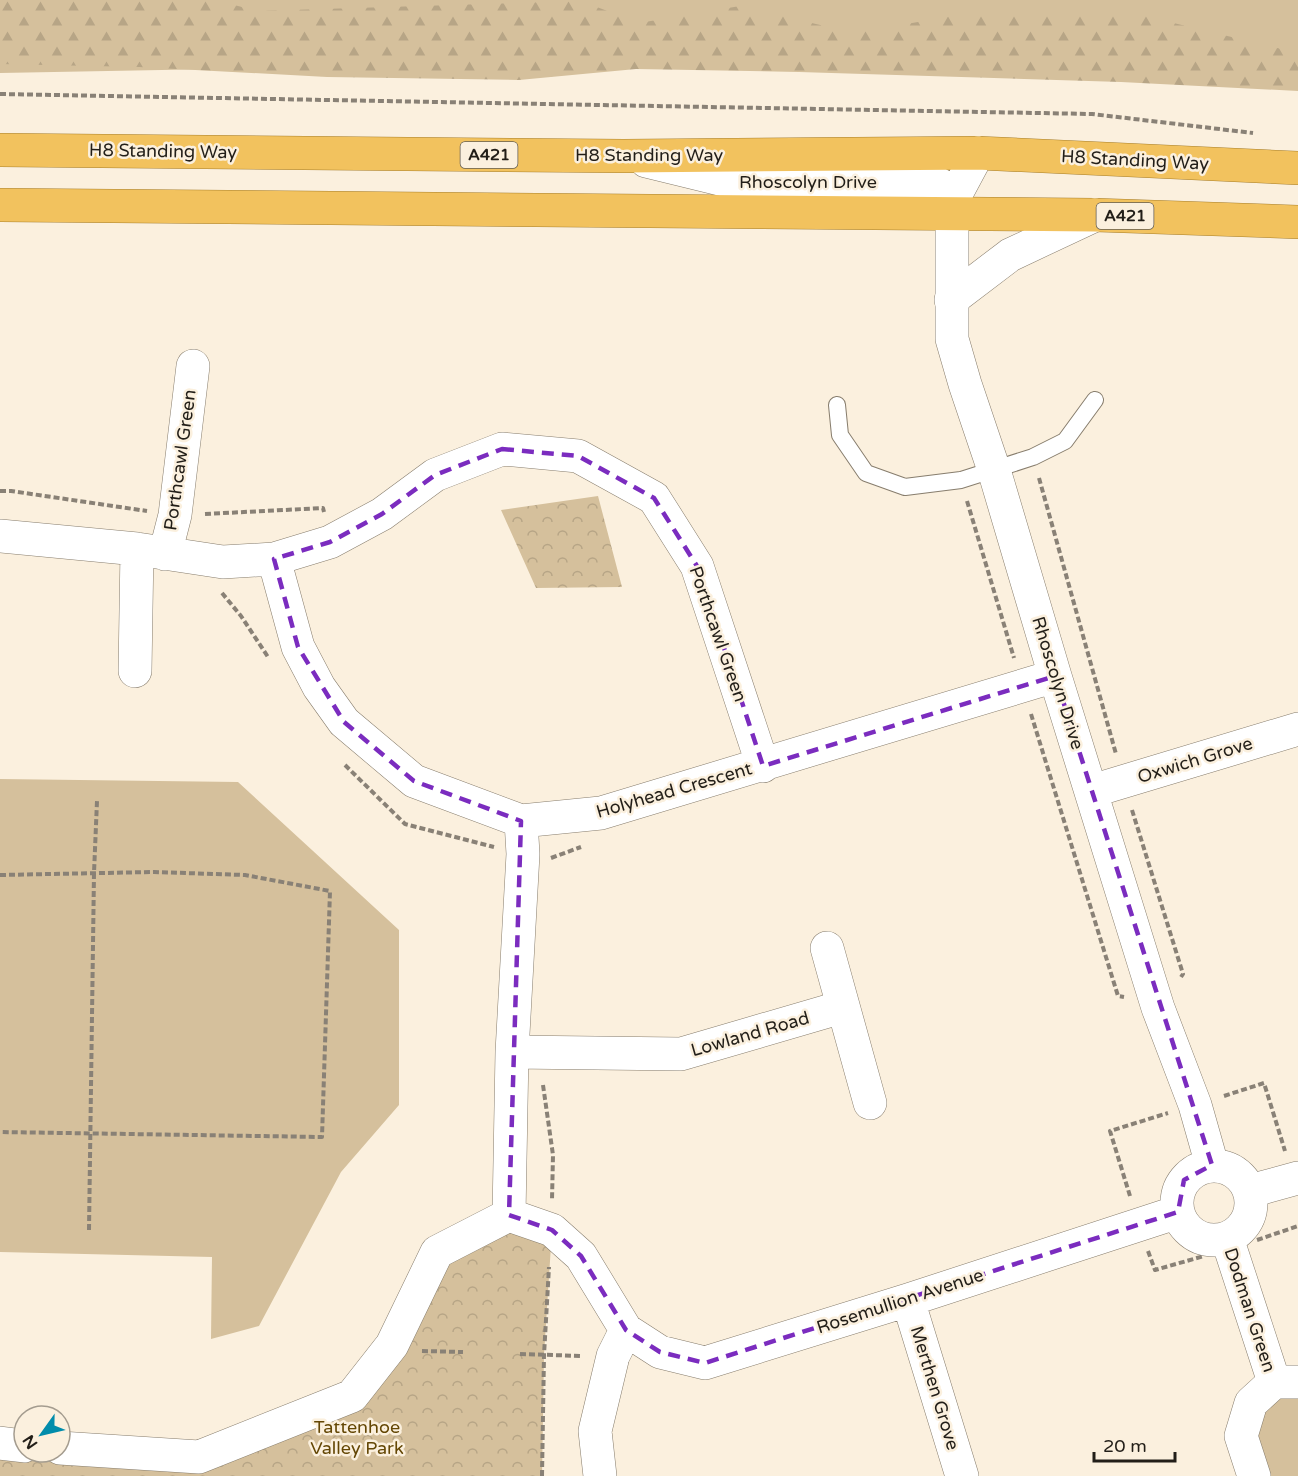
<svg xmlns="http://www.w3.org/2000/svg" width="1298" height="1476" viewBox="0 0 1298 1476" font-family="'Varela Round',sans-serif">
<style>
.green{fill:#d5c09c}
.forest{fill:url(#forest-firs)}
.park{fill:url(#park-crowns)}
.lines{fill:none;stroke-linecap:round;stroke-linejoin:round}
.service-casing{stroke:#877d6d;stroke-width:18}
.minor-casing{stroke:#877d6d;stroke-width:34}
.tertiary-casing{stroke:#877d6d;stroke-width:34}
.trunk-casing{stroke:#a77f2c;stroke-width:34}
.path{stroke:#898176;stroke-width:4;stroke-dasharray:6 3;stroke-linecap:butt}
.service{stroke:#fff;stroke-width:16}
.minor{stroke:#fff;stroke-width:33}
.tertiary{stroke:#fff;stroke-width:33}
.trunk{stroke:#f2c25e;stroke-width:33}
.marked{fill:none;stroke:#7b2cbf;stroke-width:4.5;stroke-dasharray:12 8;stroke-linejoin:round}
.labels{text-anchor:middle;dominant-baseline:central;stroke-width:5;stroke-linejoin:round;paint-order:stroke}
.shield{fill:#fbf0de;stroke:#635d53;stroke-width:1.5}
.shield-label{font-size:16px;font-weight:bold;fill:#221e18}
.street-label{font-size:18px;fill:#221e18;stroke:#fbf0de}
.park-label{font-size:18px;fill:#644705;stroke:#fbf0de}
</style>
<defs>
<pattern id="forest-firs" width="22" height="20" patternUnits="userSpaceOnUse" patternTransform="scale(1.5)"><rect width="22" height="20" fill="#d5c09c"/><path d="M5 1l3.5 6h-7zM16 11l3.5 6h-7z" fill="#b7a586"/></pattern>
<pattern id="park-crowns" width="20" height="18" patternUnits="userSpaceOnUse" patternTransform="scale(1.5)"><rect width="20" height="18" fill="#d5c09c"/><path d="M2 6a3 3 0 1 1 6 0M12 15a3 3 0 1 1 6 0" fill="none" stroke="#b7a586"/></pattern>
</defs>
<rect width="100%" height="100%" fill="#fbf0de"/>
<!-- green -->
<path class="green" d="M0 0H1298V78L748 59 0 73Z
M0 779 238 782 399 930V1105L341 1172 259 1326 211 1339 212 1257 0 1252Z
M1298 1387V1476H1271L1252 1416Z"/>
<!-- forest -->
<path class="forest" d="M0 0H214L258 11 581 1 639 23 740 6 854 33 976 12H1128L1298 53V91L1121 82 799 72 636 69 519 80 327 77 139 67 0 64Z"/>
<!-- park -->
<path class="park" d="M598 496 622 587 536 588 501 510Z
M509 1215 552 1230 544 1355 542 1476H0V1443L24 1452 199 1457 352 1396 437 1252Z"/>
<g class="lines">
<!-- service casing -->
<g class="service-casing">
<path id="service" d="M837 405 840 435 866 473 905 487 961 480 1033 457 1065 441 1095 400"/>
</g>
<!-- minor casing -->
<g class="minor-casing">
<path id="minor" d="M978 153 956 194 952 213V339L965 384 994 470 1055 676 1158 1008 1195 1105 1212 1165
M646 161 732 182 937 183 956 194
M0 536 137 549 223 562 274 559 330 542 382 514 435 475 502 449 578 456 654 498 697 566 763 766
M165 554 175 515 193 366
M274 559 298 647 319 687 344 722 414 781 521 821 601 813 1055 676
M135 671 137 549
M1092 791 1298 729
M827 948 870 1103
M512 1052 681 1054 842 1007
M1177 1203a37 37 0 1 1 74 0a37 37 0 1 1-74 0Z
M1250 1191 1298 1178
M509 1215 512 1052 523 854 521 821
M1227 1238 1274 1382
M908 1300 962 1476
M0 1443 24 1446
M60 1448 199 1457 352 1396 392 1345 437 1252 509 1215 552 1230 581 1256 626 1330 660 1352 705 1363 908 1300 1178 1212
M600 1476 595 1431 613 1356 626 1330
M1254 1476 1241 1436 1251 1403 1274 1382H1298"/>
</g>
<!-- tertiary casing -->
<g class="tertiary-casing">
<path id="tertiary" d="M951 300 1010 255 1095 215"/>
</g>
<!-- trunk casing -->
<g class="trunk-casing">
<path id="trunk" d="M0 150 624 156 978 153 1298 168
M0 205 1095 215 1298 222"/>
</g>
<!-- path -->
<path class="path" d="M0 94 1092 114 1253 133
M1039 478 1116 754
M0 491H11L147 511
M967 501 1014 658
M205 514 323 508 324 512
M222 593 241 616 268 657
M1031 714 1118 996 1124 997
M345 765 405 824 494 847
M1132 810 1183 974 1181 977
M551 858 581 847
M0 875 154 872 245 875 330 891 322 1137 0 1132
M543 1085 553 1155 552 1200
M1224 1096 1264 1083 1285 1151
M1130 1196 1110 1131 1168 1113
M89 1230 94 873 97 801
M1257 1240 1298 1226
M1148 1251 1155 1270 1204 1256
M422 1351 463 1352
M520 1354 582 1356
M542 1476 544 1355 549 1267"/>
<!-- service -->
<use href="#service" class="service"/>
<!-- minor -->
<use href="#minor" class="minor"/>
<!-- tertiary -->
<use href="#tertiary" class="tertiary"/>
<!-- trunk -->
<use href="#trunk" class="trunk"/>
</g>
<!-- marked area -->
<path class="marked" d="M502 449 578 456 654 498 697 566 763 766 1055 676 1212 1165 1184 1180 1178 1212 705 1363 660 1352 626 1330 581 1256 552 1230 509 1215 521 821 414 781 344 722 298 647 274 559 330 542 382 514 435 475Z"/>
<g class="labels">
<!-- shield labels -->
<g class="shield">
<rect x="460.5" y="142" width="57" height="26" rx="4.5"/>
<rect x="1096.5" y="203" width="57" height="26" rx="4.5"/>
</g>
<g class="shield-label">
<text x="489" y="155">A421</text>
<text x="1125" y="216">A421</text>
</g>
<!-- street labels -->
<g class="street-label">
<text transform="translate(163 151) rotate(1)">H8 Standing Way</text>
<text x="649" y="155">H8 Standing Way</text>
<text transform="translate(1135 160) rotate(3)">H8 Standing Way</text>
<text x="808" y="182">Rhoscolyn Drive</text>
<text transform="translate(180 460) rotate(-82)">Porthcawl Green</text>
<text transform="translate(718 634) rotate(71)">Porthcawl Green</text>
<text transform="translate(1058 683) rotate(73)">Rhoscolyn Drive</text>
<text transform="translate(1195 760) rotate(-17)">Oxwich Grove</text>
<text transform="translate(674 790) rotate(-16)">Holyhead Crescent</text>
<text transform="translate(750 1034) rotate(-16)">Lowland Road</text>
<text transform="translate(900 1301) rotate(-18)">Rosemullion Avenue</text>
<text transform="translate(1250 1310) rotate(72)">Dodman Green</text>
<text transform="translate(935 1388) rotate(73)">Merthen Grove</text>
</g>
<!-- park labels -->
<g class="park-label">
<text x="357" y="1427">Tattenhoe<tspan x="357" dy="21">Valley Park</tspan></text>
</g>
</g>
<!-- north arrow -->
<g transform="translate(42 1434) rotate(236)"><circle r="28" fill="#fbf0de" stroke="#a49c8f" stroke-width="1.5"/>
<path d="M0-4.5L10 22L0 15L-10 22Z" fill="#018cab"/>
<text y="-9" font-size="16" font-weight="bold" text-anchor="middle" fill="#221e18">N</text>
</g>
<!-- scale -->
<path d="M1094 1452v9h81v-9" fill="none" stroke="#221e18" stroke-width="3"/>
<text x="1103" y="1452" font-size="18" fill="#221e18" stroke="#fbf0de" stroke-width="4.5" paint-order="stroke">20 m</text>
</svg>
